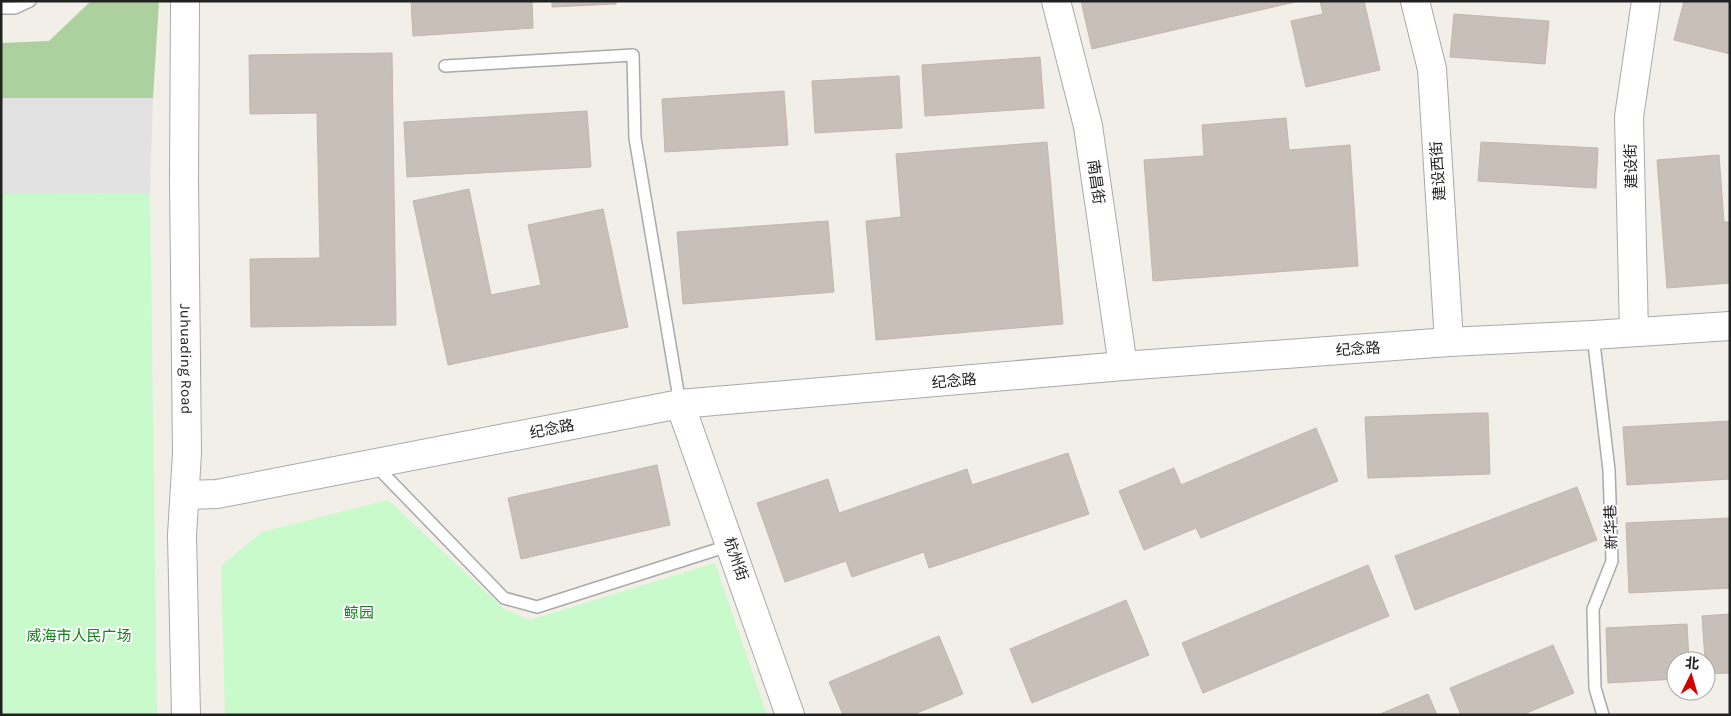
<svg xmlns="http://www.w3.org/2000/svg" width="1731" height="716" viewBox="0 0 1731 716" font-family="Karla,'Noto Sans SC',sans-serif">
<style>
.forest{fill:#add19e}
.park{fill:#c8facc}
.parking{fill:#e2e2e2}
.building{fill:#c7bfb8;stroke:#c4b6ab}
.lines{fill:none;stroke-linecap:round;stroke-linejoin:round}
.service-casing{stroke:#a9a9a9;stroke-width:14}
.tertiary-casing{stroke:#a9a9a9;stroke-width:30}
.service{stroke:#fff;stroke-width:11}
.tertiary{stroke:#fff;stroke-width:28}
.labels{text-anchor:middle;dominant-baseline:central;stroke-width:4;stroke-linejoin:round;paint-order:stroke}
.street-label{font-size:15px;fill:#222;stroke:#fff}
.park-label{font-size:15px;fill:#0c8416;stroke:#fff}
</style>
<rect width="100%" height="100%" fill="#f2efe9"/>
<!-- forest -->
<path class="forest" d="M91 1H159L153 98H1V43L49 41Z"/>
<!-- park -->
<path class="park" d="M150 193 157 715H1V194Z
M388 500 504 609 530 620 715 563 767 715H225L221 566 262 532Z"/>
<!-- parking -->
<path class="parking" d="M1 98H153L150 193 1 194Z"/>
<!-- building -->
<path class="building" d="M411 1H532L533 28 413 36Z
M552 1H616V4L552 7Z
M1081 1H1299L1092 49Z
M1320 1H1364L1380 70 1306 87 1291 21 1323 14Z
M1684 1H1730V54L1674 40Z
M1454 14 1549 21 1545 64 1450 57Z
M392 53 396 325 251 327 250 259 320 258 317 113 250 114 249 55Z
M1040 57 1044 108 925 116 922 65Z
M899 76 902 128 815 133 812 81Z
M784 91 788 145 665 152 662 99Z
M587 111 591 167 407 177 404 122Z
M1286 118 1289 150 1350 145 1358 266 1153 281 1144 160 1204 156 1202 125Z
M1047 142 1063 324 876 340 866 221 901 217 896 154Z
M1481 142 1598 148 1596 188 1478 181Z
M1719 155 1724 222H1730V283L1667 288 1657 160Z
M469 189 491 295 541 285 528 225 603 209 628 327 448 365 413 201Z
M828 221 834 292 683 304 677 232Z
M1478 413H1488L1490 474 1368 478 1365 417Z
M1730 421V479L1627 485 1623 427Z
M1316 428 1338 481 1201 538 1196 528 1144 550 1119 491 1174 468 1181 485Z
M1068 453 1089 514 929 568 924 552 852 577 846 561 785 582 757 503 828 479 839 513 967 469 972 485Z
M657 465 670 525 521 559 508 498Z
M1577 487 1597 540 1415 610 1395 556Z
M1730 518V588L1629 593 1626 523Z
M1368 565 1389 616 1203 693 1182 643Z
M1126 600 1149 655 1032 703 1010 649Z
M1730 614V673L1706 674 1702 616Z
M1687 624 1689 661H1676V679L1608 683 1606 628Z
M939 636 963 694 912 715H843L829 682Z
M1553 645 1574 693 1522 715H1461L1450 688Z
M1428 694 1437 715H1378Z"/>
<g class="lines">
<!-- service casing -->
<g class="service-casing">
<path id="service" d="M1 8H15L30 1
M445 66 633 55 635 138 680 404
M1593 335 1609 470 1612 561 1593 609 1595 688 1603 715
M375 465 504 598 537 607 731 545"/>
</g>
<!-- tertiary casing -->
<g class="tertiary-casing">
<g id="tertiary">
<path id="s1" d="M185 1 184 179 187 453 182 535 186 715"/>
<path d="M1056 1 1088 126 1123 366"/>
<path d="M1415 1 1432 69 1449 342"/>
<path d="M1634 332 1629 117 1646 1"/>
<path d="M680 404 790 715"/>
<path d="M186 495 217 494 680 404 1123 366 1449 342 1593 335 1730 326"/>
</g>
</g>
<!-- service -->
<use href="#service" class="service"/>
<!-- tertiary -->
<use href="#tertiary" class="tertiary"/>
</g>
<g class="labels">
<!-- street labels -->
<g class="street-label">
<text transform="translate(1631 166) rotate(-91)">建设街</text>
<text transform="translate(1438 171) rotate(-94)">建设西街</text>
<text transform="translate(1096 182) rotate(82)">南昌街</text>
<text transform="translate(1358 349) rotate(-4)">纪念路</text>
<text stroke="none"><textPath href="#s1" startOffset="358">Juhuading Road</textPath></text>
<text transform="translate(954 381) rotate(-5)">纪念路</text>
<text transform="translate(552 429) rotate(-11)">纪念路</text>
<text transform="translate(1611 527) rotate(-92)">新华巷</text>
<text transform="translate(736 559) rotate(71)">杭州街</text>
</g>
<!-- park labels -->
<g class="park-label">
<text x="359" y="613">鲸园</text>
<text x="79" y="636">威海市人民广场</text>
</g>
</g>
<!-- border -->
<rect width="1731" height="716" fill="none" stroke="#222222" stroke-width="5"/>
<!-- north arrow -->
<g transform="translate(1691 676) rotate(5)"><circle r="24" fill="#ffffff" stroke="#a7a7a7"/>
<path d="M0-4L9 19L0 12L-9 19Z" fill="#d40000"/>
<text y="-8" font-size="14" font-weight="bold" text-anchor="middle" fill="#222222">北</text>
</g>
</svg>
